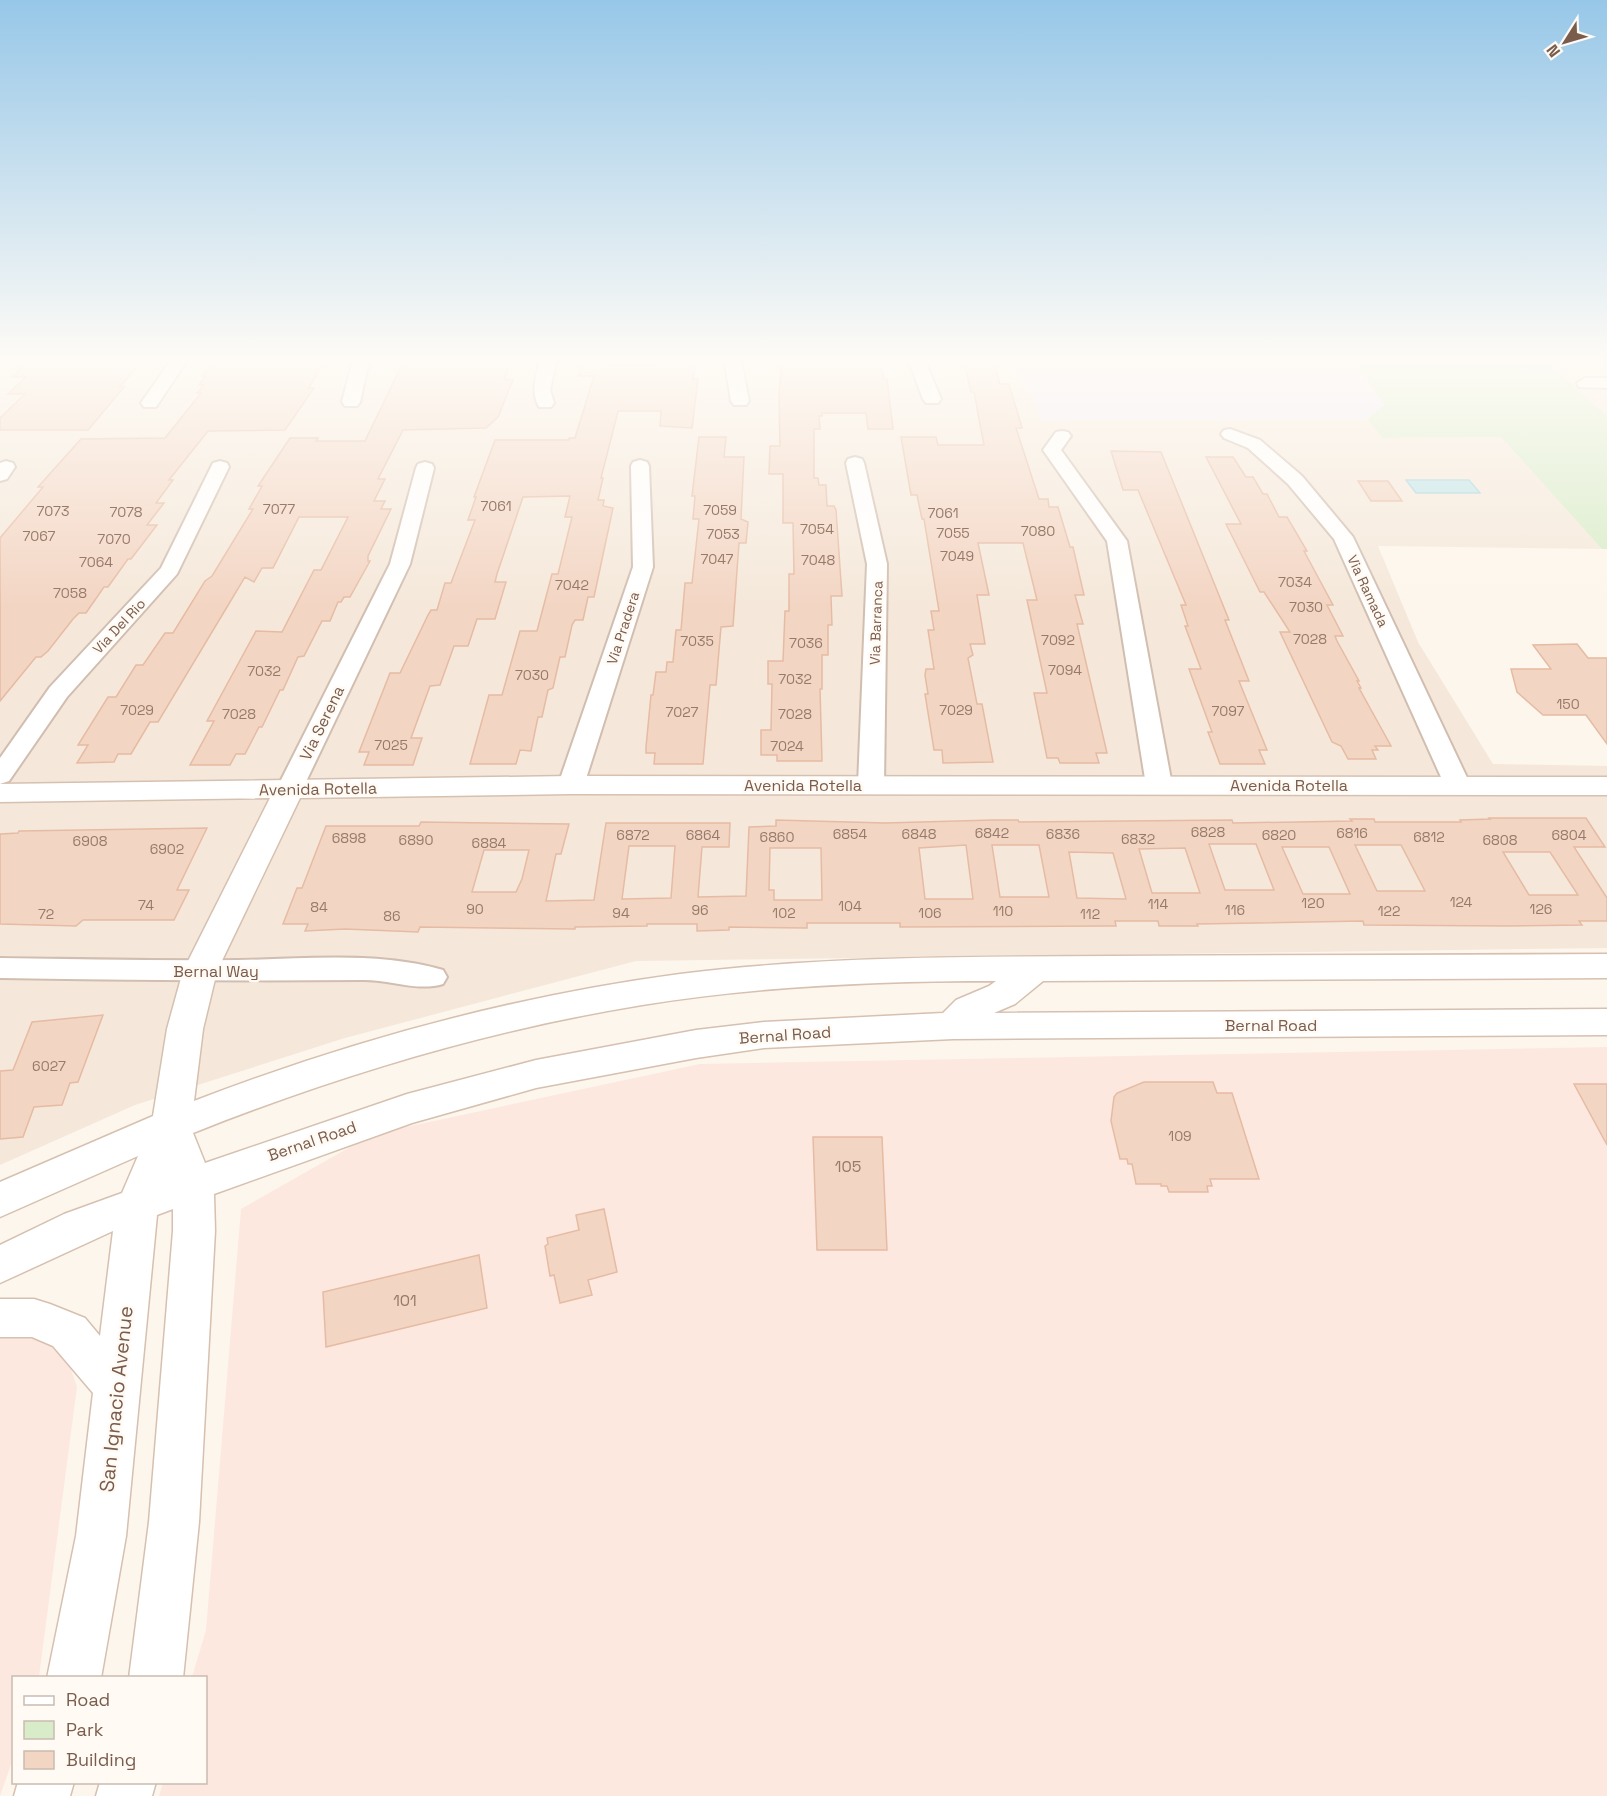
<svg xmlns="http://www.w3.org/2000/svg" width="1607" height="1796" viewBox="0 0 1607 1796" font-family="'Space Grotesk',sans-serif">
<style>
.residential{fill:#f5e8da}
.commercial{fill:#fde8e0}
.education{fill:#f3e8fa}
.green{fill:#d8ecc9}
.water{fill:#bfe3e8;stroke:#a5d3da;stroke-width:1.5}
.building{fill:#f3d5c3;stroke:#e6bba3;stroke-width:1.5;fill-rule:evenodd}
.lines{fill:none;stroke-linecap:round;stroke-linejoin:round}
.street-casing{stroke:#d1beb0;stroke-width:4}
.secondary-casing{stroke:#d6c0b0;stroke-width:3}
.street{fill:#fff;fill-rule:evenodd}
.secondary{fill:#fff;fill-rule:evenodd}
.labels{text-anchor:middle;dominant-baseline:central;stroke-width:5;stroke-linejoin:round;paint-order:stroke}
.number-label{font-size:14px;fill:#987a6a}
.far-street-label{font-size:14px;fill:#7a5c4d;stroke:#fffaf3}
.street-label{font-size:16px;fill:#7a5c4d;stroke:#fffaf3}
.near-number-label{font-size:16px;fill:#987a6a}
.near-street-label{font-size:20px;fill:#7a5c4d;stroke:#fffaf3}
</style>
<rect width="100%" height="100%" fill="#fdf6ec"/>
<!-- residential -->
<path class="residential" d="M0 356H1005L1015 375 1032 392 1042 420 1368 419 1382 438 1501 437 1602 549 1378 546 1418 642 1493 764 1607 766V948L636 961 345 1038 135 1105 0 1165Z
M1541 356H1607V416Z"/>
<!-- commercial -->
<path class="commercial" d="M1607 1047V1796H159L163 1783 206 1782V1678L192 1677 206 1630 241 1209 373 1134 700 1064Z
M0 1322 61 1340 77 1387 39 1677 14 1678 13 1759 0 1796Z"/>
<!-- education -->
<path class="education" d="M1005 356H1332L1358 367 1384 406 1368 419 1042 420 1032 392 1015 375Z"/>
<!-- green -->
<path class="green" d="M1332 356H1541L1607 416V549H1602L1501 437 1382 438 1368 419 1384 405 1358 367Z"/>
<!-- water -->
<path class="water" d="M1406 480H1469L1480 493H1416Z"/>
<!-- building -->
<path class="building" d="M35 356H145L120 387H124L88 430H0V418L25 394H8L26 377H12Z
M220 356H327L309 388H314L285 430 208 431 169 480H173L156 503H164L147 525H157L131 559H128L108 587H104L86 613H79L73 619 48 651 41 657H36L0 701V538L43 487H38L81 439 165 438 201 393H197L204 385H199L205 377 202 376Z
M406 356H510L507 364H510L504 379 513 380 498 417 486 428 403 430 378 479H385L374 501H385L381 509H391L368 556V561H370L350 597H344L341 602H338L330 621H322L304 656 298 657 283 690H280L262 727H259L245 754H236L230 765H190L214 721H207L256 631 282 632 314 570H321L348 517H299L273 568H262L254 582 245 577 158 722H150L131 754H118L114 762 77 763 88 745H78L108 697H116L136 665H143L165 633H173L205 581 212 576 253 509H249L262 486H258L290 438H318L316 441H365Z
M585 356H613L610 366H657L659 356H684L683 363H696L693 379H698L692 428 660 426 661 411H618L601 478H603L598 500H604L603 506 613 508 594 597H588L583 620H575L572 625 565 657H560L553 688 548 690 542 717H538L531 751 520 750 516 764H470L489 695H502L520 631H537L552 574H558L572 517H565L570 496 523 497 497 574 495 582H506L495 619H477L468 646H454L440 685 430 686 411 738H422L413 765H364L369 752H359L390 673H400L428 615 431 610H437L445 583H451L475 520H468L476 497H474L495 440H569V438H575L594 376H579Z
M782 356H879L880 369H882L884 379H887L893 429H868L866 413H822V416H819L820 429H814V478H818L819 485H826L827 506H834L836 510 842 596H831L832 625H828V655H822V689H820L822 761H777V755H761V730H771L772 684H768V661H783L785 611H789V574H794L793 523H783V474H769L770 446H780L779 393Z
M964 362H987V365L994 364 1000 384H1009L1022 428H1016L1039 499H1048L1049 507H1058L1070 547H1073L1084 595H1075L1083 624H1077L1107 753H1096L1099 763H1060L1058 758H1047L1034 693H1047L1027 600H1037L1023 543H978L989 595H977L985 644H970L973 655 968 658 977 704H982L993 762 943 763 942 750H934L925 694H928L925 675 926 669H934L928 630H934L931 611H939L924 519H922L917 495H911L901 437H936L938 445H984L974 392H971Z
M699 437H726L724 457H744L741 519 748 522 746 543H739L733 626 721 627 716 685H710L703 764H654L655 753H646V747L651 695H653L656 672H666L667 662H673L676 630H681L685 583H692L699 519H693L695 496H692Z
M1111 451 1161 452 1229 620H1225L1249 681H1239L1267 750H1259L1265 764H1220L1208 732H1212L1189 669H1201L1185 626H1188L1181 605H1186L1138 490H1123Z
M1206 457H1233L1246 477H1253L1263 494H1267L1279 517H1287L1307 551H1304L1333 605H1327L1343 636H1335L1337 641 1359 681H1357L1361 688H1359L1391 746H1375L1378 750H1372L1376 759H1348L1341 746 1332 742 1280 632H1290L1264 592H1260L1226 524H1241Z
M1358 481H1388L1402 501H1371Z
M1577 644 1588 658H1607V744L1586 715H1543L1517 692 1511 669H1551L1533 645Z
M1489 818H1586L1605 847H1574L1607 898V921H1579L1582 925 1508 926 1364 925 1363 921 1197 924 1198 926H1159L1158 921H1115L1116 926H1104L900 927V923H807V928L729 927V930L697 931V924H647V926L575 927V929L420 927 418 932 345 929 305 931 308 924H283L297 888H302L326 826H419L421 822 569 824 561 854H556L546 901 594 900 606 823H730L729 847H702L698 897 746 896 749 827 776 826V820L885 823 993 820H1018L1019 822 1232 820 1233 823 1352 821 1350 819H1374L1375 822H1461L1460 820 1490 819ZM1209 844H1256L1274 890H1225ZM966 845 973 899H925L919 848ZM992 845H1039L1049 897H1000ZM1355 845H1401L1425 891H1377ZM629 846H675L671 898 622 899ZM1282 847H1329L1350 894H1303ZM770 848H821L822 900H774V890H769ZM1185 848 1200 893H1152L1139 849ZM484 850H529L522 879 516 892H472ZM1069 852 1113 853 1126 899 1077 898ZM1503 852H1550L1578 895H1529Z
M207 828 177 890H189L174 920H83L76 926 0 924V834L18 833 19 831Z
M103 1015 78 1082 70 1083 62 1105 34 1107 23 1137 0 1139V1071L13 1070 32 1022Z
M1144 1082H1213L1217 1093H1232L1259 1179H1210L1212 1186H1207L1208 1192H1169L1167 1186H1161V1184H1136L1132 1164H1128L1127 1159H1120L1111 1121 1114 1097 1117 1093Z
M1574 1084H1607V1145Z
M813 1137H882L887 1250H817Z
M604 1209 617 1272 588 1280 592 1295 560 1303 554 1275 550 1276 545 1246 548 1244 547 1238 579 1230 576 1215Z
M479 1255 487 1308 326 1347 323 1292Z"/>
<g class="lines">
<!-- street casing -->
<g class="street-casing">
<path id="street" d="M174 356H190L156 407H144L141 403Z
M354 356H370L360 402 357 406H345L342 402Z
M541 356H557L550 390 554 403 551 407H539C530 391 537 373 541 356Z
M724 356H740L749 401 746 405H734L731 401Z
M907 356H923L941 399 938 403H926L923 399Z
M1585 378H1607V388L1579 387 1577 383Z
M1230 429 1260 440 1302 476 1353 537 1471 786 1467 792 1458 794 1449 792 1445 786 1334 539 1288 484 1248 448 1224 438 1221 434 1224 430Z
M1062 431 1068 432 1071 436 1061 450 1127 541 1172 785 1168 790 1159 793 1150 790 1146 785 1107 541 1043 450 1056 432Z
M855 457 862 459 864 463 887 564 884 785 880 790 871 793 862 790 858 785 867 564 846 463 848 459Z
M640 460 647 462 649 466 653 567 584 785 580 790 571 793 562 790 558 785 633 567 631 466 633 462Z
M6 461 13 463 15 467 7 479 0 481V463Z
M220 461 227 463 229 467 177 574 67 697 9 781 0 784V758L50 687 161 568 211 467 213 463Z
M425 462 432 464 434 468 410 564 302 790 298 796 289 798 280 796 276 790 390 564 416 468 418 464Z
M0 958C79 959 159 961 238 960 305 959 378 951 443 970L447 977 443 984C418 992 388 979 361 980 241 981 121 980 0 978Z"/>
</g>
<!-- secondary casing -->
<g class="secondary-casing">
<path id="secondary" d="M571 776 1607 777V795L571 794 300 798 217 971 203 1029 194 1101C350 1041 514 996 680 974 823 956 967 957 1111 956 1276 955 1442 955 1607 954V978L1043 981 1015 1004 994 1013 1607 1009V1035L953 1039 764 1048 696 1058 536 1088 412 1123 214 1194 215 1231 199 1522 183 1678H129L149 1522 173 1231V1209L157 1215 126 1536 101 1678H47L76 1536 93 1393 53 1346 32 1337H0V1299H34L50 1304 85 1318 100 1336 113 1231 0 1283V1245L64 1214 122 1193 138 1156 0 1217V1182L153 1116 167 1029 183 971 270 798 0 802V784ZM996 981 989 986 956 1000 943 1013 764 1022 696 1030 536 1060 407 1094 205 1163 193 1133C339 1075 488 1030 642 1005 759 986 878 981 996 981Z
M18 1782H74L70 1796H14Z
M100 1782H156L152 1796H96Z"/>
</g>
<!-- street -->
<use href="#street" class="street"/>
<!-- secondary -->
<use href="#secondary" class="secondary"/>
</g>
<!-- sky -->
<linearGradient id="sky" x2="0" y2="1"><stop stop-color="#97c7e8"/><stop offset="0.59" stop-color="#fefbf6"/><stop offset="1" stop-color="#fefbf6" stop-opacity="0"/></linearGradient>
<rect width="1607" height="607" fill="url(#sky)"/>
<g class="labels">
<!-- number labels -->
<g class="number-label">
<text x="496" y="506">7061</text>
<text x="279" y="509">7077</text>
<text x="720" y="510">7059</text>
<text x="53" y="511">7073</text>
<text x="126" y="512">7078</text>
<text x="943" y="513">7061</text>
<text x="817" y="529">7054</text>
<text x="1038" y="531">7080</text>
<text x="953" y="533">7055</text>
<text x="723" y="534">7053</text>
<text x="39" y="536">7067</text>
<text x="114" y="539">7070</text>
<text x="957" y="556">7049</text>
<text x="717" y="559">7047</text>
<text x="818" y="560">7048</text>
<text x="96" y="562">7064</text>
<text x="1295" y="582">7034</text>
<text x="572" y="585">7042</text>
<text x="70" y="593">7058</text>
<text x="1306" y="607">7030</text>
<text x="1310" y="639">7028</text>
<text x="1058" y="640">7092</text>
<text x="697" y="641">7035</text>
<text x="806" y="643">7036</text>
<text x="1065" y="670">7094</text>
<text x="264" y="671">7032</text>
<text x="532" y="675">7030</text>
<text x="795" y="679">7032</text>
<text x="1568" y="704">150</text>
<text x="137" y="710">7029</text>
<text x="956" y="710">7029</text>
<text x="1228" y="711">7097</text>
<text x="682" y="712">7027</text>
<text x="239" y="714">7028</text>
<text x="795" y="714">7028</text>
<text x="391" y="745">7025</text>
<text x="787" y="746">7024</text>
<text x="1208" y="832">6828</text>
<text x="992" y="833">6842</text>
<text x="1352" y="833">6816</text>
<text x="850" y="834">6854</text>
<text x="919" y="834">6848</text>
<text x="1063" y="834">6836</text>
<text x="633" y="835">6872</text>
<text x="703" y="835">6864</text>
<text x="1279" y="835">6820</text>
<text x="1569" y="835">6804</text>
<text x="777" y="837">6860</text>
<text x="1429" y="837">6812</text>
<text x="349" y="838">6898</text>
<text x="1138" y="839">6832</text>
<text x="416" y="840">6890</text>
<text x="1500" y="840">6808</text>
<text x="90" y="841">6908</text>
<text x="489" y="843">6884</text>
<text x="167" y="849">6902</text>
<text x="1461" y="902">124</text>
<text x="1313" y="903">120</text>
<text x="1158" y="904">114</text>
<text x="146" y="905">74</text>
<text x="850" y="906">104</text>
<text x="319" y="907">84</text>
<text x="475" y="909">90</text>
<text x="1541" y="909">126</text>
<text x="700" y="910">96</text>
<text x="1235" y="910">116</text>
<text x="1003" y="911">110</text>
<text x="1389" y="911">122</text>
<text x="621" y="913">94</text>
<text x="784" y="913">102</text>
<text x="930" y="913">106</text>
<text x="46" y="914">72</text>
<text x="1090" y="914">112</text>
<text x="392" y="916">86</text>
<text x="49" y="1066">6027</text>
<text x="1180" y="1136">109</text>
</g>
<!-- far-street labels -->
<g class="far-street-label">
<text transform="translate(1368 591) rotate(65)">Via Ramada</text>
<text transform="translate(876 623) rotate(-88)">Via Barranca</text>
<text transform="translate(119 626) rotate(-47)">Via Del Rio</text>
<text transform="translate(623 628) rotate(-72)">Via Pradera</text>
</g>
<!-- street labels -->
<g class="street-label">
<text transform="translate(322 723) rotate(-64)">Via Serena</text>
<text x="803" y="785">Avenida Rotella</text>
<text x="1289" y="785">Avenida Rotella</text>
<text transform="translate(318 789) rotate(-1)">Avenida Rotella</text>
<text x="216" y="971">Bernal Way</text>
<text x="1271" y="1025">Bernal Road</text>
<text transform="translate(785 1035) rotate(-4)">Bernal Road</text>
<text transform="translate(312 1141) rotate(-19)">Bernal Road</text>
</g>
<!-- near-number labels -->
<g class="near-number-label">
<text x="848" y="1166">105</text>
<text x="405" y="1300">101</text>
</g>
<!-- near-street labels -->
<g class="near-street-label">
<text transform="translate(116 1399) rotate(-84)">San Ignacio Avenue</text>
</g>
</g>
<!-- legend -->
<rect x="12" y="1676" width="195" height="108" fill="#fffaf3" stroke="#cabbb1" stroke-width="1.5"/>
<rect x="24" y="1696" width="30" height="9" fill="#ffffff" stroke="#cabbb1" stroke-width="1.5"/>
<text x="66" y="1706" font-size="18" fill="#7a5c4d">Road</text>
<rect x="24" y="1721" width="30" height="18" fill="#d8ecc9" stroke="#cabbb1" stroke-width="1.5"/>
<text x="66" y="1736" font-size="18" fill="#7a5c4d">Park</text>
<rect x="24" y="1751" width="30" height="18" fill="#f3d5c3" stroke="#cabbb1" stroke-width="1.5"/>
<text x="66" y="1766" font-size="18" fill="#7a5c4d">Building</text>
<!-- north arrow -->
<g transform="translate(1565 42) rotate(233)" stroke="#fffaf3" stroke-width="4.5" paint-order="stroke">
<path d="M0-4.5L10 22L0 15L-10 22Z" fill="#7a5c4d"/>
<text y="-9" font-size="16" font-weight="bold" text-anchor="middle" fill="#7a5c4d">N</text>
</g>
</svg>
